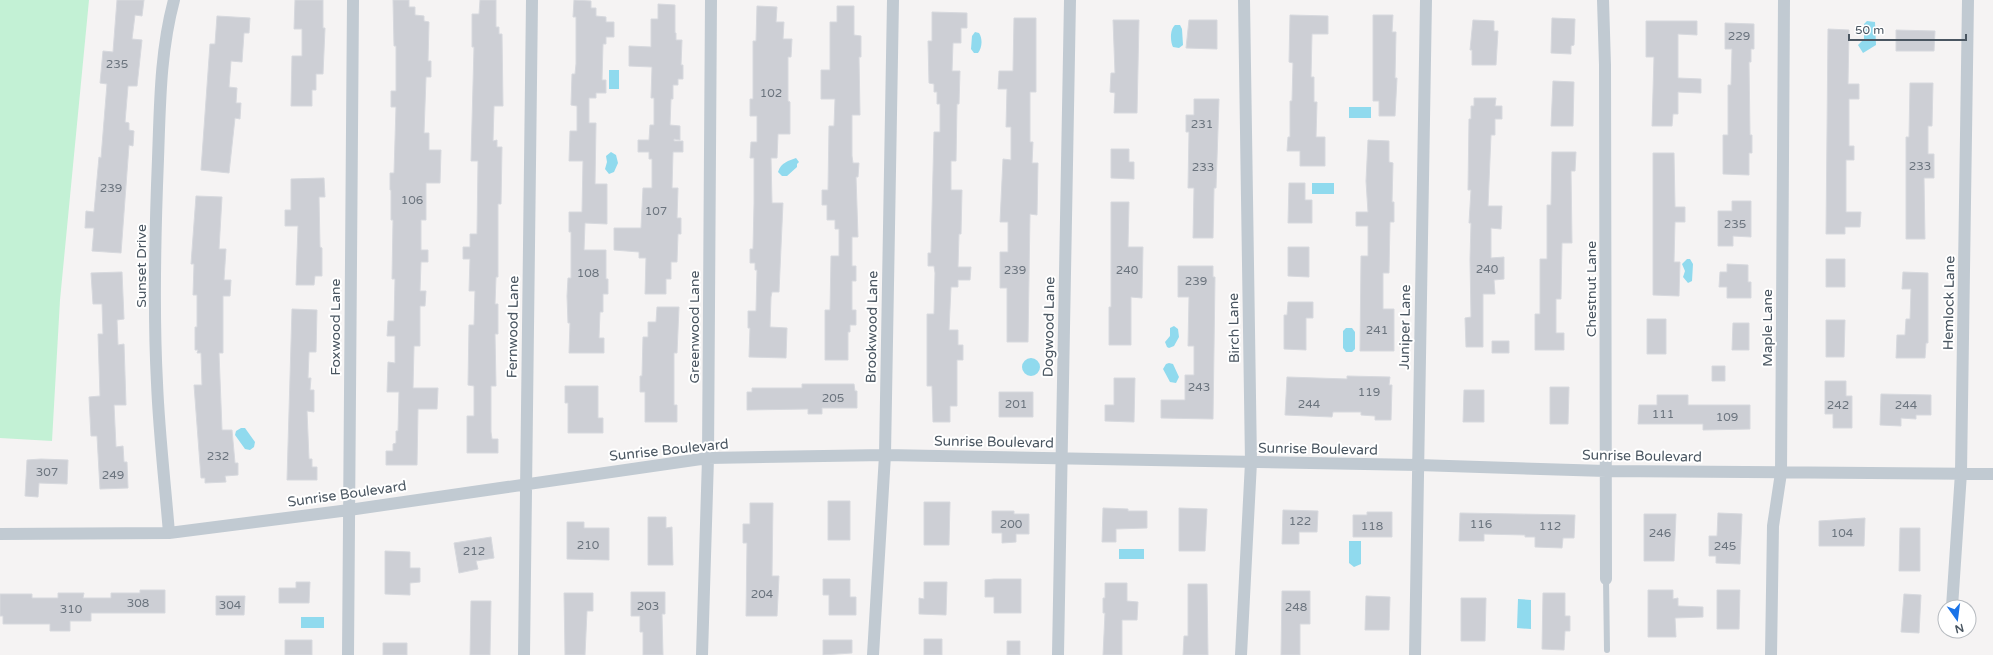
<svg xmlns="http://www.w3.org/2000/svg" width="1993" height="655" viewBox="0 0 1993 655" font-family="'Varela Round',sans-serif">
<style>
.green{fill:#c3f1d5}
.water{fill:#90daee}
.building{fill:#cdcfd5;stroke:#d7d9de}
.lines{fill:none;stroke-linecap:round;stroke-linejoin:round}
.service{stroke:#c1cad2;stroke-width:6}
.minor{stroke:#c1cad2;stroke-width:12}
.labels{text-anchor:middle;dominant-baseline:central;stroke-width:4;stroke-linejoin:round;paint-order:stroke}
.number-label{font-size:12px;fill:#6b747e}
.street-label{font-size:14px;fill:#4a5661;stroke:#fff}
</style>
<rect width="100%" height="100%" fill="#f5f3f3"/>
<!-- green -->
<path class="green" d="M0 0H89L60 300 52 441 0 438Z"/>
<!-- water -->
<path class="water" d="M1867 21 1875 22 1876 45 1863 53 1858 45 1864 39V24Z
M1175 25H1180L1182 29 1183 45 1179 48 1173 47C1170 41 1170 29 1175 25Z
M975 32 979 33C983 39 982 48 978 53H974L971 49 972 36Z
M609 70H619V89H609Z
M1349 107H1371V118H1349Z
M611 152 616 155 618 163 614 172 609 174 605 169 607 162 606 156Z
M796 158 799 162 797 164V167L787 176H782L778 172C781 162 789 161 796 158Z
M1312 183H1334V194H1312Z
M1687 259H1690L1693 264 1692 281 1688 283 1683 277 1685 271 1682 264Z
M1174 326 1178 329 1179 337 1174 346 1169 348 1167 347 1165 342 1170 336V328Z
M1346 328H1352L1355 332V349L1352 352H1346L1343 348V331Z
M1022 367a9 9 0 1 1 18 0a9 9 0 1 1-18 0Z
M1169 363 1173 364 1179 377 1176 383 1170 382 1163 369 1166 364Z
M241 428H245L255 442 254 447 250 450 245 449 235 435 236 431Z
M1349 541H1361V564L1354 567 1349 563Z
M1119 549H1144V559H1119Z
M1518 599 1531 600V629L1517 628Z
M301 617H324V628H301Z"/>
<!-- building -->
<path class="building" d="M117 0H144L142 16 135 15 132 39 142 40 137 86H128L125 122 129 123V130L134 131 133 146 129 145 121 253 92 251 94 228H85L86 211 94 212 99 157 101 158 107 84 100 83 103 51 113 52Z
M295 0H323V28H325L323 74H316V90H312V106H291L292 56H302V29H294Z
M393 0H409V7H415V15L424 16V21L429 22 428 61H431V77H426L424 133H429V150H441L440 183H426V220H421V250H428V262H421L420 291H426L425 306H420V346H414L413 388H438L437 409H418L417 465H386V451H393V444L396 443V431H398L399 392H387L388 362 395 363V336H387L388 321H394L395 279H392L393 220H391V190H390V173H394L396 107H391V91H396V46H394Z
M480 0H496V27H499V34H502L503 106H494L493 141 497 140V147H502L501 204H498V277H496L495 304H498V334H495L496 386H491V432L492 439H498V453H467V416H474V386L468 385 469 325H474L475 291H469L470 259H463V247H470V234H477L478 161H471L474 47H472V14H479Z
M574 0 591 1V8H596V16L606 17V22H614V37H606V44H603L602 80H606V93H596V98H589V123H596L595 184H607V224L585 223 584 250H606V279H608V294H603V312H600L599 338H604V353H569L570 323H568L567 296 568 278H571V232H569V212H582L583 161H569L570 131H577V106L571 105 572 74H575L576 64V17H573Z
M658 4 675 5V33H676V40H682L681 65H683V79H678V85H673V99H671L670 125 680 126V140L674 139V141H683V152H673L672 188H678L677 218H681V234H678L677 262H671V279H666V294H645L646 258H639V252L614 250V228H641L643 188H652V159H649V152H638V140H649L650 125H654V98H651L652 67 629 66V46L651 47V19H658Z
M757 6 777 7 776 22H784L783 39H792L791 57H788V101L790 102V134H778L777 158H771L772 203H783L779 292H772L771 297 770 327 787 328 786 358 749 357 750 328H748V311H756L757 270H755V263H750V249H753L754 204V158H750L751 142H757V116H750V99H753V41H756Z
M837 6H854V35L861 36V57H859L860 115H852V156L853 163H859L858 177H856L858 237H852V266H856V281H852V310H856V325H850V332H848V360H825V310H830L831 256H839V229H835V220H827V205H822V190H828L829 126H834L835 99H821V70H830V22H837Z
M932 12 967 13V28H961V43H953L952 71H960L959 104H957L956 161H951V190H962L961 234H959L958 267H971L970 280H958V287H951L949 330H958V345H963V360H957V406H950V422H933L932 386H927V314H934L935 273 934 266H928V253H931L934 132H940V104H937V92H934V84L929 83 928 41H932Z
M1290 15 1328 16V34H1312L1311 77H1314V102H1317L1316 137H1325V166H1300V151H1287L1288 137H1290V101H1292L1293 63 1289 62Z
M1373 15H1393L1392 32H1396L1395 78H1397L1395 116H1379V101H1373Z
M217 16 250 18 249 33H244L242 62 231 61 229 87 237 88 236 103H241L240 119 235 118 229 173 201 170 210 44H215Z
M1014 18H1036V92H1030V142H1033L1032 163H1038L1037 215 1030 214 1028 342H1007V288H1000V252H1008V222H1000L1003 159 1011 160V127H1006L1007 89H998L999 71H1013Z
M1552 18 1575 19 1574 45 1571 46V54L1551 53Z
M1113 20H1139L1137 113H1114L1115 93 1110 92 1111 73H1115Z
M1189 20H1217V49L1186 48Z
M1473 20 1494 21V31H1498L1496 65H1472V50H1470Z
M1646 21H1697V35L1678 34V78L1701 79V93L1678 92V114H1673L1672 126H1652L1654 57H1646Z
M1725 23 1754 24V49H1751V62H1749L1750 135H1752V153H1749V175L1723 174V135H1728V85H1731L1732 49H1725Z
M1828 29 1849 30 1848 84H1859V99H1849V146H1854V160H1846V212H1861L1860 227H1845V234H1826Z
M1896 30 1935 31 1934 51H1896Z
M1553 81 1574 82 1573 126H1551Z
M1910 83H1933L1932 126H1928V154H1934V178H1924L1925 239H1906V137H1909Z
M1474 98H1496L1495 106H1502V119H1495V135H1491L1488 206H1502L1501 229 1491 228V258L1504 257V279L1494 280 1495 294H1483V347H1466L1465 318 1471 317 1470 259 1471 223H1469L1471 190H1468L1469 119H1471V106H1474Z
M1194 99H1219L1216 188H1214L1213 238H1193L1194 188H1188L1189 132H1186V115H1194Z
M1368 140 1389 141V162L1393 163 1392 202H1394V222H1390L1389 273H1383V309H1394V351H1360L1361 256H1368V226H1356V212H1368L1366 181Z
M1111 149H1129V162H1134V179L1111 178Z
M1552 152H1576L1575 171H1571L1572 243H1562L1561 299H1556V333H1564V350H1535V314H1540V259H1547V205H1551Z
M1653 153H1674L1675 207H1685V222H1675L1674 262H1680L1679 296 1653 295Z
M324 178 325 197H319L320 247 322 248V276H315L314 285H296L298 226H285V210H291V179Z
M1289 183H1305V200H1312V223H1288Z
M196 196 222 197 219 249H226L224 280H231L230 296H223V353H219L222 430H232L235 463H238V475L225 476 226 482 205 483V478H201L194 385H202L201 353H197L198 350H195V327H197V295H193L194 264H191Z
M1732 201H1751V237L1733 236V246H1718V211H1732Z
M1111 202H1129L1128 247H1143L1142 298 1131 297V345H1109V307H1111Z
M1288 247H1309V277L1288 276Z
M1826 259H1845V287H1826Z
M1727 264 1748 265V282H1751V298H1727V287H1719L1720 272H1727Z
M1178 266H1213V277H1215L1213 419 1161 418V400H1185V375H1194V346H1188L1189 297H1178Z
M122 272 124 319 117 320 118 345 124 344 126 405H114L116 447 123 446 124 462H127L128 488 100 489 97 436H91L89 397 100 396 98 334H103L102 304H93L91 273Z
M1903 272 1928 273V343H1926L1925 358H1896L1897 335H1905L1906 319H1910L1911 289H1902Z
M1288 302H1313V318H1306V350L1284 349V315H1287Z
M657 307H679L677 353H674V405H677V422H645V392H640V376H642L643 337H648V322H656Z
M292 309 317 310 316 352H309L308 378H311L310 390H314V412L307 411 309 459H312V467H317V480H287Z
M1647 319H1666V354H1647Z
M1826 320H1845L1844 357H1826Z
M1733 323H1749V350H1732Z
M1492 341H1509V353H1492Z
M1712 366H1725V381H1712Z
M1347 376 1390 377 1389 385H1392L1391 420H1375V416L1361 415V412H1333L1332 417 1285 415 1287 377 1347 379Z
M1114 378H1135L1134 422 1105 421V405H1114Z
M1825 381H1846V396H1852V428H1833V414H1825Z
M802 384H854L855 391H857V408H822V414H808V409L747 410V392H752V388H802Z
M565 386H598V418H603V433H568V403H565Z
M1550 387H1569L1568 424H1550Z
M1464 390H1484V422H1463Z
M999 392H1033V417H999Z
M1881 394 1931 395V415H1916V419L1901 418V426L1880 425Z
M1657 395H1688V405H1750V429L1703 430V424H1638L1639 405H1657Z
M41 459 68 460 67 484 39 483 38 497 25 496 27 460Z
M828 501H850V540H828Z
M924 502H950L949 545H924Z
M750 503H773L772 576H779L777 616H746L747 543H743V524H750Z
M1103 508 1128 509V511H1147V528L1116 529V542H1102Z
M1179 508 1207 509 1205 551H1179Z
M1283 510 1318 511 1317 532H1299V544H1282Z
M992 511H1014V514H1029V534H1016V542L1002 543V533H992Z
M1367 512H1392V537H1353V515H1367Z
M1460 513 1575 515 1574 538H1563L1562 548 1535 547V537H1525V535L1484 534V541H1459Z
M1718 513 1742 514 1740 564 1716 563V556H1709V536H1717Z
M1644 514H1676L1674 561H1644Z
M648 517H666V528L672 527 673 565H648Z
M1865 518 1864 546H1819V521Z
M567 522H584V528H609V560L567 559Z
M1900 528H1920V571H1899Z
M491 537 494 558 476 561 478 569 459 573 454 543Z
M385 551 410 552V568H420V582L410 583V595L385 594Z
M823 579H850V597H856V615H829V595H823Z
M994 579H1021V613H994V597H985V580Z
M296 582H310L309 603H279V588H296Z
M924 582H947L946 615 919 614V598L924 599Z
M1105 583H1127V601L1138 602 1137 620H1122V655H1103L1105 613H1103V598H1105Z
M1188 584H1207L1208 655H1183L1184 636H1188Z
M140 590H165V613H91V621H70V631H50V624H3V616H0V594H32V598H58V593H84L83 598H111V593H140Z
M1648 590H1673V599L1678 598V606L1703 607V617L1675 618 1676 637H1648Z
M1717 590H1740L1739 629H1717Z
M1282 591H1310V624H1300V655H1281Z
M631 592H665V614H662L663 655H643V632H640V616H631Z
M564 593H593V611H587L585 655H565Z
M1543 593H1565V616H1570V631H1565L1564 650 1542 649Z
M1904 594 1921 595 1919 633 1901 632Z
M216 596H245L244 615H216Z
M1366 596 1390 597 1389 630H1365Z
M1461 598H1486L1485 641H1461Z
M471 601H491L490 655H470Z
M924 639H942V655H924Z
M285 640H312V655H285Z
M823 640H852V653L823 655Z
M1007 641H1020V655H1007Z
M383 643H407V655H383Z"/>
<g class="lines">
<!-- service -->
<path class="service" d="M1606 579 1607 650"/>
<!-- minor -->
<path class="minor" d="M1603 0 1605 65 1606 579
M169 533C165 483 159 433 157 383 153 309 155 233 158 159 160 105 160 52 174 0
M0 534 169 533 349 510 708 458 885 455 1418 465 1606 471 1993 474
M1952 607 1961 473 1968 0
M348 655 353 0
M524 655 532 0
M702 655 708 458 711 0
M873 655 885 455 893 0
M1058 655 1070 0
M1241 655 1251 462 1244 0
M1415 655 1426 0
M1771 655 1773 526 1781 473 1784 0"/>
</g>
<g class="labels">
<!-- number labels -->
<g class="number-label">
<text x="1739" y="36">229</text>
<text x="117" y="64">235</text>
<text x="771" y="93">102</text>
<text x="1202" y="124">231</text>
<text x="1920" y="166">233</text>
<text x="1203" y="167">233</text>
<text x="111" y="188">239</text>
<text x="412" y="200">106</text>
<text x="656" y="211">107</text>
<text x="1735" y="224">235</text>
<text x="1487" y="269">240</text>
<text x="1015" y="270">239</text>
<text x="1127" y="270">240</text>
<text x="588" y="273">108</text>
<text x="1196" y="281">239</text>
<text x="1377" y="330">241</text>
<text x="1199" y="387">243</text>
<text x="1369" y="392">119</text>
<text x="833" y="398">205</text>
<text x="1016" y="404">201</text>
<text x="1309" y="404">244</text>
<text x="1838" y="405">242</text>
<text x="1906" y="405">244</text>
<text x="1663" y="414">111</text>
<text x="1727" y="417">109</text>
<text x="218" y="456">232</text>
<text x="47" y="472">307</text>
<text x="113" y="475">249</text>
<text x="1300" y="521">122</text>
<text x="1011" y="524">200</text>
<text x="1481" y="524">116</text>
<text x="1372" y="526">118</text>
<text x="1550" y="526">112</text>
<text x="1660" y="533">246</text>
<text x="1842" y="533">104</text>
<text x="588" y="545">210</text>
<text x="1725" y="546">245</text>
<text x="474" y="551">212</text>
<text x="762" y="594">204</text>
<text x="138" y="603">308</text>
<text x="230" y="605">304</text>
<text x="648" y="606">203</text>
<text x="1296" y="607">248</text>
<text x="71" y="609">310</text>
</g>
<!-- street labels -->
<g class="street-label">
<text transform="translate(141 266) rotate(-90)">Sunset Drive</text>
<text transform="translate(1591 289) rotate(-90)">Chestnut Lane</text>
<text transform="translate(1949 303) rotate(-89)">Hemlock Lane</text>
<text transform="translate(335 327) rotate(-90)">Foxwood Lane</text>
<text transform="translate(513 327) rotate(-89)">Fernwood Lane</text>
<text transform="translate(694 327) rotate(-90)">Greenwood Lane</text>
<text transform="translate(872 327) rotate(-89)">Brookwood Lane</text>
<text transform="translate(1049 327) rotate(-89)">Dogwood Lane</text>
<text transform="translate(1405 327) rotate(-89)">Juniper Lane</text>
<text transform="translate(1234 328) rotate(-91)">Birch Lane</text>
<text transform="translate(1767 328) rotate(-90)">Maple Lane</text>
<text transform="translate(994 442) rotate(1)">Sunrise Boulevard</text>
<text transform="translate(1318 449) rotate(1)">Sunrise Boulevard</text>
<text transform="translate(669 450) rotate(-6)">Sunrise Boulevard</text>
<text transform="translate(1642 456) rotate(1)">Sunrise Boulevard</text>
<text transform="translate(347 494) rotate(-8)">Sunrise Boulevard</text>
</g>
</g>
<!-- north arrow -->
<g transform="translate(1957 619) rotate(166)"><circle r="19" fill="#ffffff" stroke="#b7bbc0"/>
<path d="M0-3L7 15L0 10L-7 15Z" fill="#1a73e8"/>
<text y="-6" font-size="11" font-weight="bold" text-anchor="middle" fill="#4a5661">N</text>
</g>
<!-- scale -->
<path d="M1849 34v6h117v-6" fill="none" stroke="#4a5661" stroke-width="2"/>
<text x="1855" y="34" font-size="12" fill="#4a5661" stroke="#ffffff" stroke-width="3" paint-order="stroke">50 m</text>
</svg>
